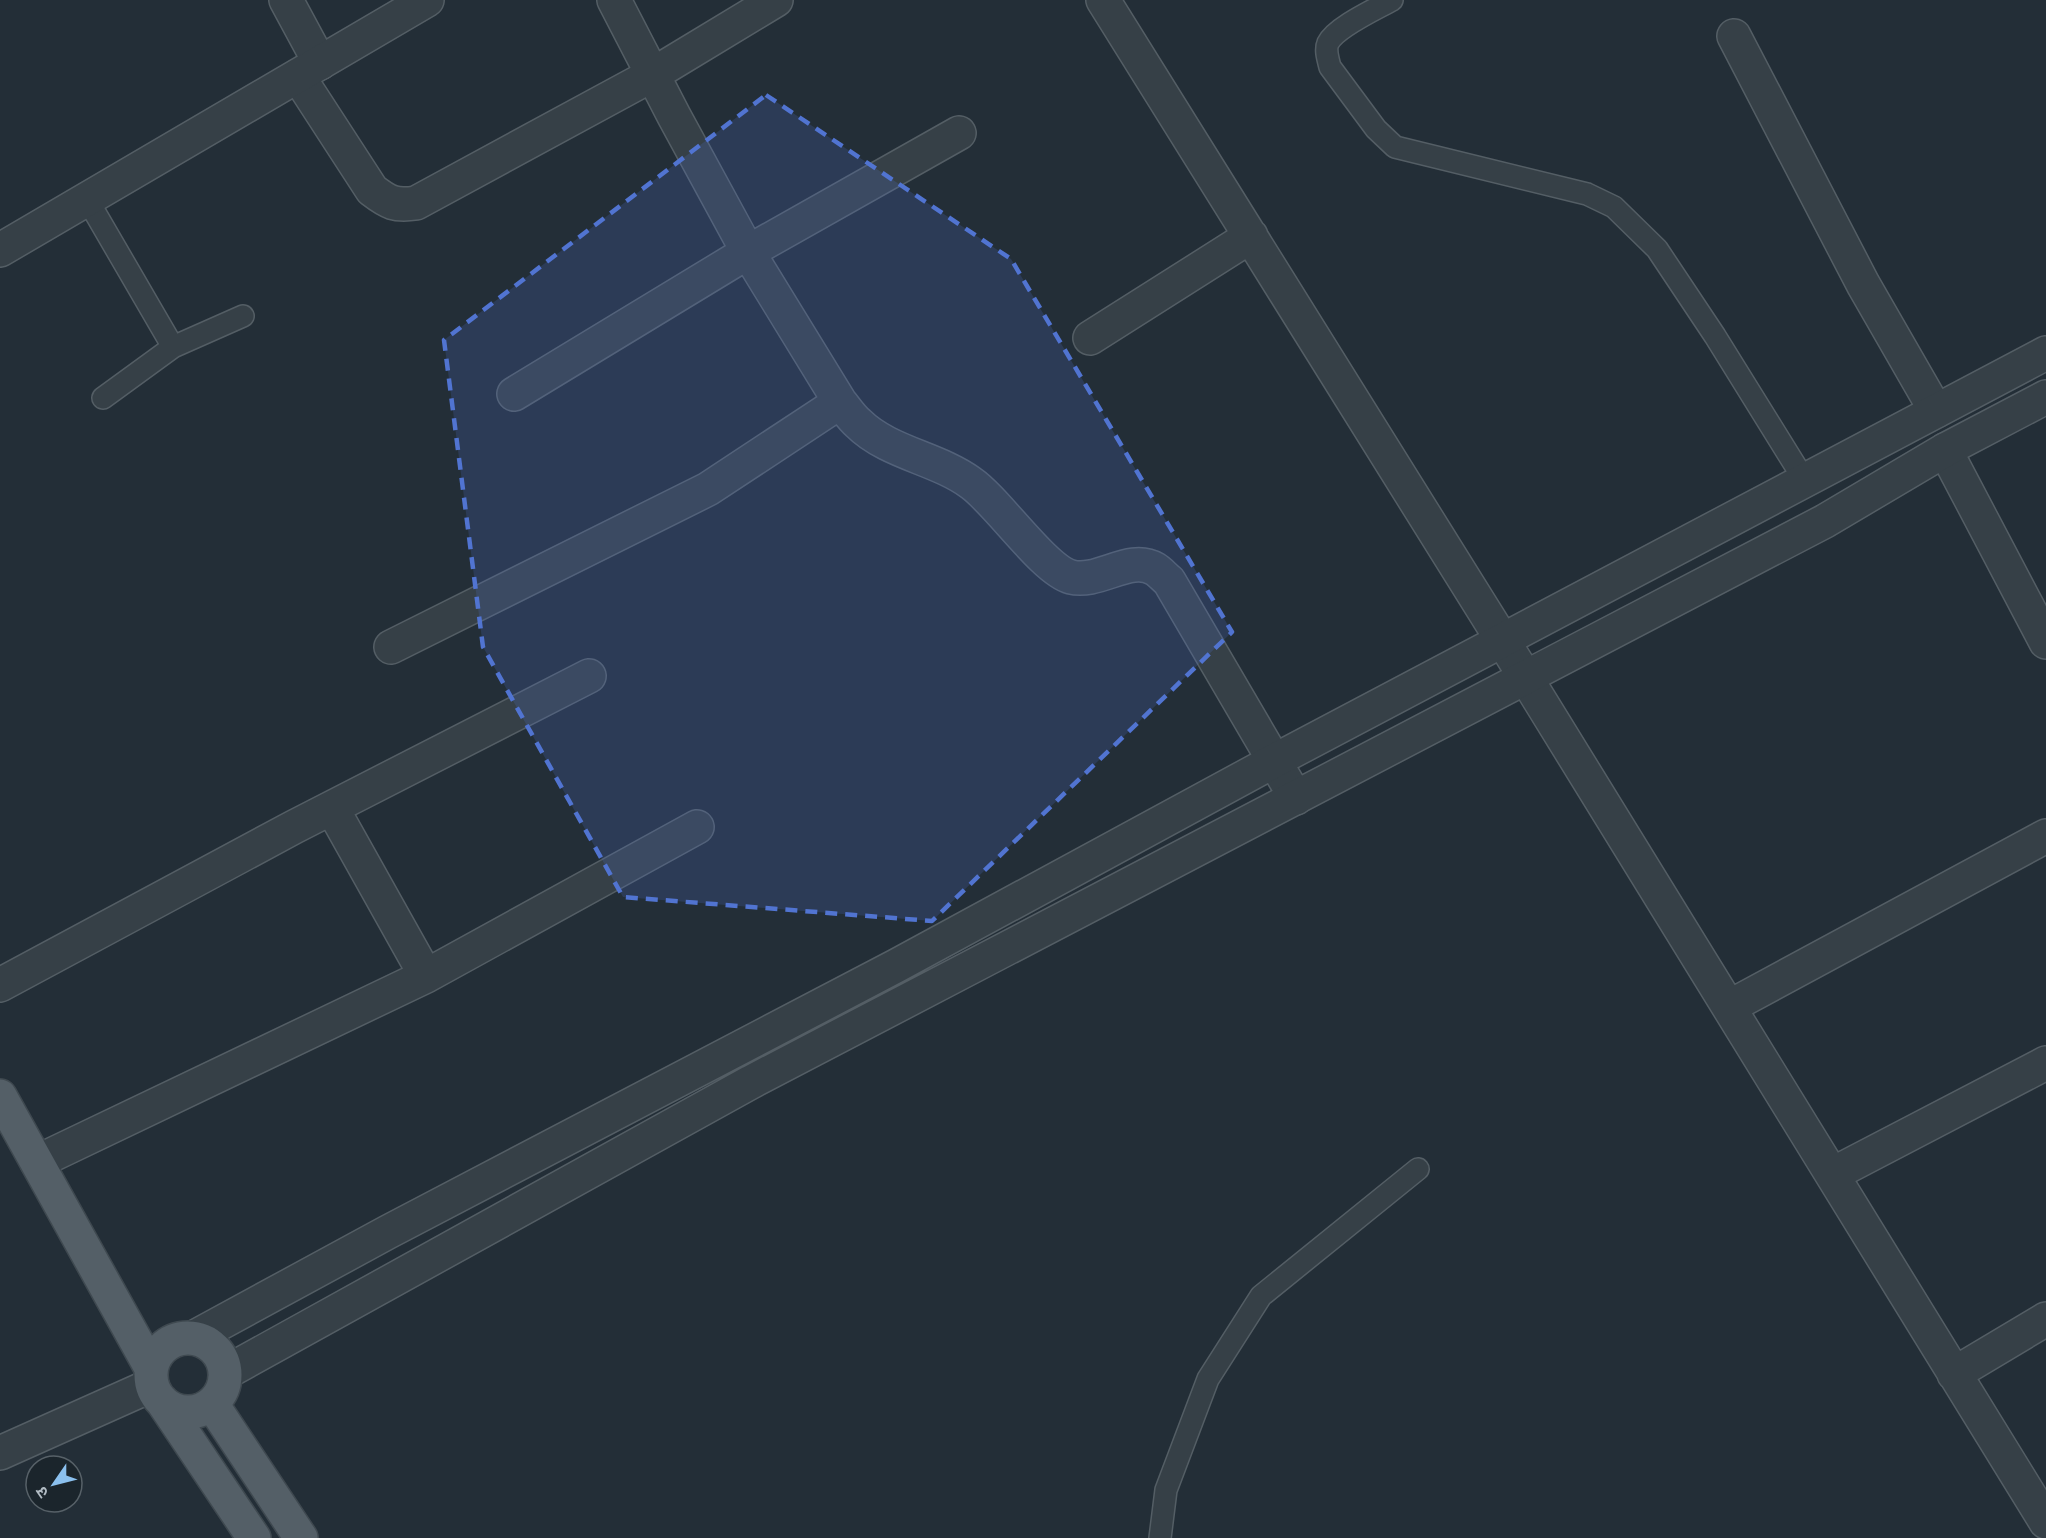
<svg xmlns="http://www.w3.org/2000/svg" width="2046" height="1538" viewBox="0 0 2046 1538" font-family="'Fira Sans Condensed','Noto Sans Devanagari',sans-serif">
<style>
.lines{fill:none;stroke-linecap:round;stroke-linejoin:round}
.service-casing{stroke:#545e65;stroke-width:24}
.minor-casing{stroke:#545e65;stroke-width:36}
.tertiary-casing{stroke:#545e65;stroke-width:36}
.primary-casing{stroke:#3f4950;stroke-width:36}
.service{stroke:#364047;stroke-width:21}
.minor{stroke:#364047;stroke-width:33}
.tertiary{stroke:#364047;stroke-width:33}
.primary{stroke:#545f67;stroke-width:33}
.marked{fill:#5174d1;fill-opacity:0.2;stroke:#5174d1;stroke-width:4.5;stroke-dasharray:12 8;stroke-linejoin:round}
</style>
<rect width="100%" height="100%" fill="#232e37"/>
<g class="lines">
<!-- service casing -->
<g class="service-casing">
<path id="service" d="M1392 0C1376 9 1336 27 1328 43 1325 50 1328 59 1330 67L1376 129 1395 147 1587 194 1614 207 1657 249 1715 336 1805 481
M87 199 173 347
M103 398 173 347 243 316
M1160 1538 1166 1490 1208 1379 1261 1296 1418 1169"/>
</g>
<!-- minor casing -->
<g class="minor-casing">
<path id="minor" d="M286 0 320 63
M614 0 674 116 748 252 840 402C846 409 851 417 858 423 888 453 937 458 971 483 997 501 1044 570 1071 577 1099 584 1130 554 1155 569 1160 572 1164 577 1169 581L1296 798
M1103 0 1526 678 2046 1522
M1734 36 1863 284 1936 411
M298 76 372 190C389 203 395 206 416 203L652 75 776 0
M1090 338 1251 236
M514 394 748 252 959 133
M1945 450 2046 642
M391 647 708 489 840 402
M332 808 426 976
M0 985 294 827 589 676
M1729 1007 2046 836
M37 1162 426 976 697 827
M1833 1174 2046 1063
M1954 1374 2046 1319"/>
</g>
<!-- tertiary casing -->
<g class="tertiary-casing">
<path id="tertiary" d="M0 250 427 0
M193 1338 388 1232 896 966 1274 761 2046 353
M225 1373 751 1082 1825 521 1945 450 2046 397
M0 1453 152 1385"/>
</g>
<!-- primary casing -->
<g class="primary-casing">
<path id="primary" d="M0 1096 151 1368
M151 1375a37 37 0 1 1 74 0a37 37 0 1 1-74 0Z
M162 1401 254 1538
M212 1404 301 1538"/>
</g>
<!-- service -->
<use href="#service" class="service"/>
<!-- minor -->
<use href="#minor" class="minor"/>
<!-- tertiary -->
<use href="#tertiary" class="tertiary"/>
<!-- primary -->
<use href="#primary" class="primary"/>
</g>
<!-- marked area -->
<path class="marked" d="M766 95 1011 259 1232 632 932 921 623 897 483 647 444 340Z"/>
<!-- north arrow -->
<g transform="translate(54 1484) rotate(235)"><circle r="28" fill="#1b252c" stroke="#576168" stroke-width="1.5"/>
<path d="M0-4.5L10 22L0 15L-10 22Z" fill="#8bc0ee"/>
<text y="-9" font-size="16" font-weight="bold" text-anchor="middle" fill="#b1bbc3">उ</text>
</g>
</svg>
